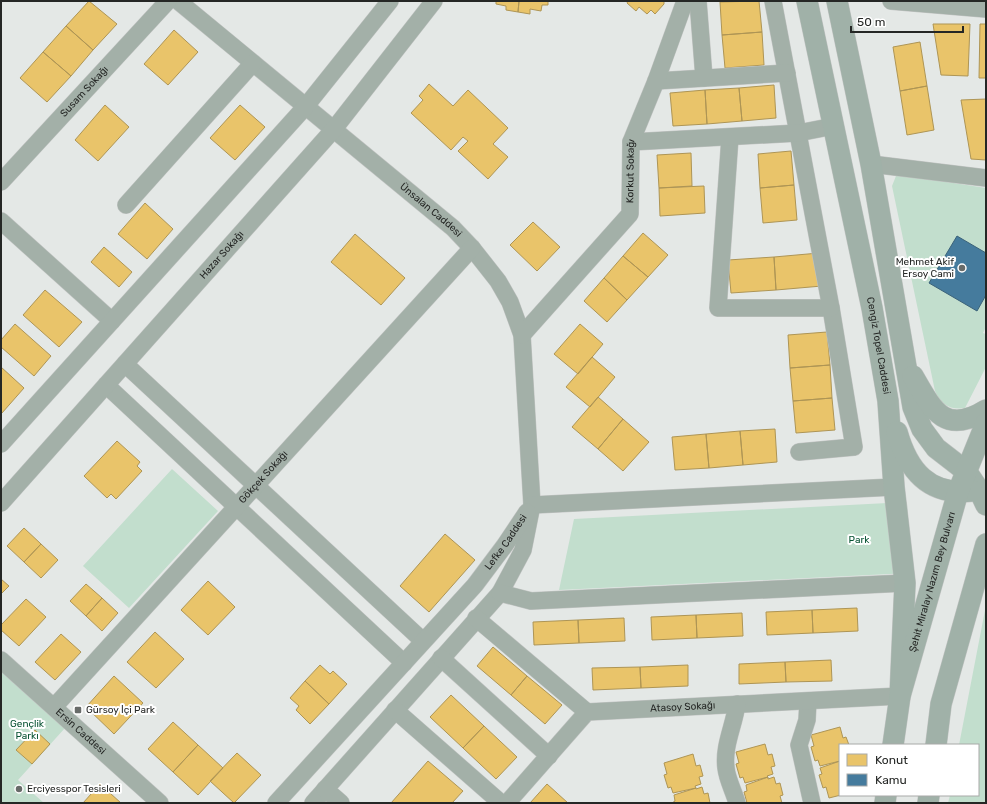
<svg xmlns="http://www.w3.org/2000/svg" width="987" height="804" viewBox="0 0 987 804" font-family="Rubik,sans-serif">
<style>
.green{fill:#c2decd}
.homes{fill:#e9c46a;stroke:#ae9555}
.public{fill:#457b9d;stroke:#3b6279}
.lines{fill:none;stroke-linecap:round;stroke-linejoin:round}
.minor-casing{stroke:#c2c4c3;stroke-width:18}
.major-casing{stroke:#c2c4c3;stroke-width:22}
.minor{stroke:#a3b0a8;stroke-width:17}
.major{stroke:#a0b1a8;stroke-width:21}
.poi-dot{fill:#686b69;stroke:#fff;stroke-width:1.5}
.labels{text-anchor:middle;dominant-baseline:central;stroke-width:4;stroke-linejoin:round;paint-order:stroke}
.street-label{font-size:10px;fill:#252725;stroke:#fff}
.poi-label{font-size:10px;fill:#252725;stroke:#fff;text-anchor:start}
.park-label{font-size:10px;fill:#075232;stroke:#fff}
</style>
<rect width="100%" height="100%" fill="#e4e8e6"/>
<!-- green -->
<path class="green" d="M902 175 986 188V327L983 333 986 334V367L965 408C950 410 941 405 935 391L892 186 896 176Z
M172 469 218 511 129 608 83 566Z
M907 502 910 573 559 590 574 519Z
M986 605V803H948L950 795H978V745H959Z
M1 670 65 728 18 780 44 803H1Z"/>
<!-- homes -->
<path class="homes" d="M89 1 117 24 93 50 66 26Z
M496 1H519L518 12 506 10V6L496 4Z
M548 1V5H542L541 11 530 9V14L518 12 519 1Z
M628 1H664V4L655 14 651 10 647 14 639 7 636 11 627 3Z
M759 1 762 32 722 35 720 2Z
M933 24H970L968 76 941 75Z
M980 24H986V78H979Z
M66 26 93 50 71 76 43 52Z
M174 30 198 52 168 85 144 64Z
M762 32 764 65 725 68 722 35Z
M920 42 927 86 900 91 893 47Z
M43 52 71 76 47 102 20 78Z
M429 84 453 106 468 90 508 128 493 144 508 157 488 179 458 151 468 141 463 137 451 150 411 113 423 100 419 96Z
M774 85 776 118 742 121 739 88Z
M927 86 934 130 907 135 900 91Z
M739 88 742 121 707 124 705 90Z
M705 90 707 124 673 126 670 93Z
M986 99V160L971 159 961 100Z
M105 105 129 127 98 161 75 140Z
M240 105 265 127 235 160 210 138Z
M791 151 794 185 760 188 758 154Z
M691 153 692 186 659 188 657 155Z
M794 185 797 220 763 223 760 188Z
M704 186 705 213 660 216 659 188Z
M145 203 173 229 147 259 118 234Z
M533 222 560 247 537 271 510 245Z
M643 233 668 255 648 277 623 256Z
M355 234 405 278 381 305 331 262Z
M104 247 132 272 119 287 91 262Z
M819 253 822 286 776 290 774 257Z
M623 256 648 277 627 300 604 278Z
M774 257 776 290 731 293 728 260Z
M604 278 627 300 607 322 584 301Z
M45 290 82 322 59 347 23 315Z
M15 324 51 356 34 376 1 347V340Z
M580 324 603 344 578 374 554 354Z
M827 332 830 365 790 368 788 335Z
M592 357 615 377 590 407 566 387Z
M830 365 832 398 793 401 790 368Z
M1 367 24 388 2 413 1 412Z
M598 397 623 419 598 449 572 427Z
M832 398 835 430 796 433 793 401Z
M623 419 649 442 623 471 598 449Z
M775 429 777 462 743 465 740 431Z
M740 431 743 465 709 468 706 434Z
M706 434 709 468 675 470 672 437Z
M117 441 140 462 137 466 142 471 116 499 111 494 107 498 84 476Z
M24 528 41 544 24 562 7 546Z
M445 534 475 560 429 612 400 586Z
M41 544 58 560 41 578 24 562Z
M1 579 9 586 1 594Z
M208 581 235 607 208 635 181 610Z
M86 584 102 598 86 616 70 601Z
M102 598 118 613 102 631 86 616Z
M26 599 46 617 19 646 1 630V625Z
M857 608 858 631 813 633 812 610Z
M812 610 813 633 767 635 766 612Z
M742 613 743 636 697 638 696 615Z
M696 615 697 638 652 640 651 617Z
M624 618 625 641 579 643 578 620Z
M578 620 579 643 534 645 533 622Z
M155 632 184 659 156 688 127 662Z
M61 634 81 652 55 680 35 662Z
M493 647 527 676 511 695 477 666Z
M831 660 832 681 786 682 785 662Z
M785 662 786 682 739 684V664Z
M320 665 330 674 333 671 347 684 329 704 305 681Z
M688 665V686L641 688 640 667Z
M640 667 641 688 593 690 592 668Z
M114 676 143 703 114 734 86 707Z
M527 676 562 705 545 724 511 695Z
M305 681 329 704 310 724 296 710 299 706 290 698Z
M451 695 484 726 463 748 430 717Z
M173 722 198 745 173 772 148 749Z
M484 726 517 757 496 779 463 748Z
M840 727 843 738 846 737 849 745H840V761L820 766 818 760 815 761 811 747 814 746 811 735Z
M35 730 50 744 32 764 16 750Z
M765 744 768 755 772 754 775 766 771 767 773 774 767 776 768 777 745 783 743 777 740 778 736 764 739 763 736 752Z
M198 745 223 768 198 795 173 772Z
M237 753 261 775 234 803 210 781Z
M693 754 696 766 700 765 703 776 699 777 701 784 695 786 696 788 673 793 671 787 668 788 664 775 667 774 664 763Z
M428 761 463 791 452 803H391Z
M840 761 841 795 829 798 826 787 823 788 819 775 822 774 820 768Z
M768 777V779L774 777 776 784 780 783 783 795 780 796 782 803H747L744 792 747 791 746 785Z
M100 784 121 803H83Z
M547 784 568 803H530Z
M702 787 704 794 708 793 710 803H672L675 801 674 795 696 788V789Z"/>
<!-- public -->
<path class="public" d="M957 236 986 253V295L977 311 929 283Z"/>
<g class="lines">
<!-- minor casing -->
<g class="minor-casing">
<g id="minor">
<path id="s1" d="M178 1 453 228 472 248 498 281 510 302 522 335 532 505 523 550 500 593 313 803"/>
<path d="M698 1 704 78"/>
<path d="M773 1 831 308 854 447 799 452"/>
<path d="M891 1 986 9"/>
<path d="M656 81 787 73"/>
<path d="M730 137 718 308H831"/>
<path d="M631 142 798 133 834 126"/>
<path d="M871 164 986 178"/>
<path id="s2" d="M1 182 168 1"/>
<path d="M126 205 253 63"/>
<path d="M1 221 112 321"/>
<path id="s3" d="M522 335 630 214 631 142 656 81 685 1"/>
<path d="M125 364 423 641"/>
<path d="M106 385 404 663"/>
<path d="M1 444 306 106 390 1"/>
<path id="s4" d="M1 503 334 129 434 1"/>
<path d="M532 505 894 487"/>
<path d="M500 593 531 601 905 583"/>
<path d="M476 618 587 712"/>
<path d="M441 658 549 756"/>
<path id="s5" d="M1 660 160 803"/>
<path d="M808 701 807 720 799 745 812 803"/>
<path id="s6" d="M54 707 472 248"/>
<path d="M395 710 501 803"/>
<path d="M325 789 341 803"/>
<path id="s7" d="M276 803 475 585 505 545 527 512"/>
<path id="s8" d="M507 803 587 712 900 696"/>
<path d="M737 803C734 792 727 779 726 768 723 746 734 726 737 704"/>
</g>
</g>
<!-- major casing -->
<g class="major-casing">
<g id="major">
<path id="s9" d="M807 1 872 308 888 401 894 487 905 583 900 696"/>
<path d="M837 1 871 164 913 407 922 429 936 448 967 472 979 490 986 505"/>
<path d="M913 376C932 409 944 436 986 410"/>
<path d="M897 432C908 471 929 496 972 491"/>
<path id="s10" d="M893 745 900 696 958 492 986 423"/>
<path d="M936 745 941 704 986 544"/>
<path d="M885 803 886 795"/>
<path d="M928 803 929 795"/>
</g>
</g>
<!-- minor -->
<use href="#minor" class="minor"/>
<!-- major -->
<use href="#major" class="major"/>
</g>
<!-- markers -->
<g class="poi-dot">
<circle cx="962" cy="268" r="4"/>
<rect x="74" y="706" width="8" height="8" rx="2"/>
<circle cx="19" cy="789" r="4"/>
</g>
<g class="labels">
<!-- street labels -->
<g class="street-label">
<text stroke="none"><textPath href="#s2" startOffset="123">Susam Sokağı</textPath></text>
<text stroke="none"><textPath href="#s3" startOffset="205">Korkut Sokağı</textPath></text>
<text stroke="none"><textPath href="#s1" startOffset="328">Ünsalan Caddesi</textPath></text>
<text stroke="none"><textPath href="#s4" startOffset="332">Hazar Sokağı</textPath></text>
<text stroke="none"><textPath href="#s9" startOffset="352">Cengiz Topel Caddesi</textPath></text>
<text stroke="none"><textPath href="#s6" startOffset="311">Gökçek Sokağı</textPath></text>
<text stroke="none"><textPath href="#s7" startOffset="348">Lefke Caddesi</textPath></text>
<text stroke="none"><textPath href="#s10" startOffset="168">Şehit Miralay Nazım Bey Bulvarı</textPath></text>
<text stroke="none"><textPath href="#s8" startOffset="217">Atasoy Sokağı</textPath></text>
<text stroke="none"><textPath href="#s5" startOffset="107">Ersin Caddesi</textPath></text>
</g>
<!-- poi labels -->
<g class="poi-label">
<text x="954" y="262" text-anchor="end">Mehmet Akif<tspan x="954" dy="12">Ersoy Cami</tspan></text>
<text x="86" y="710">Gürsoy İçi Park</text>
<text x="27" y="789">Erciyesspor Tesisleri</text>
</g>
<!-- park labels -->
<g class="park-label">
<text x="859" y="540">Park</text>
<text x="27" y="724">Gençlik<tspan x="27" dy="12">Parkı</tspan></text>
</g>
</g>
<!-- border -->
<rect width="987" height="804" fill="none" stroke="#252725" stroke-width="4"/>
<!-- legend -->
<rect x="839" y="744" width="140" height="52" fill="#ffffff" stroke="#a8a9a8"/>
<rect x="847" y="754" width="20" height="12" fill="#e9c46a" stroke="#a8a9a8"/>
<text x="875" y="764" font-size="12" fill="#252725">Konut</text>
<rect x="847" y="774" width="20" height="12" fill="#457b9d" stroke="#a8a9a8"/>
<text x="875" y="784" font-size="12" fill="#252725">Kamu</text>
<!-- scale -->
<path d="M851 26v6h112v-6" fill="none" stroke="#252725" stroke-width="2"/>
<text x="857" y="26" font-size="12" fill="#252725" stroke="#ffffff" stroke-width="3" paint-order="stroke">50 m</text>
</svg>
